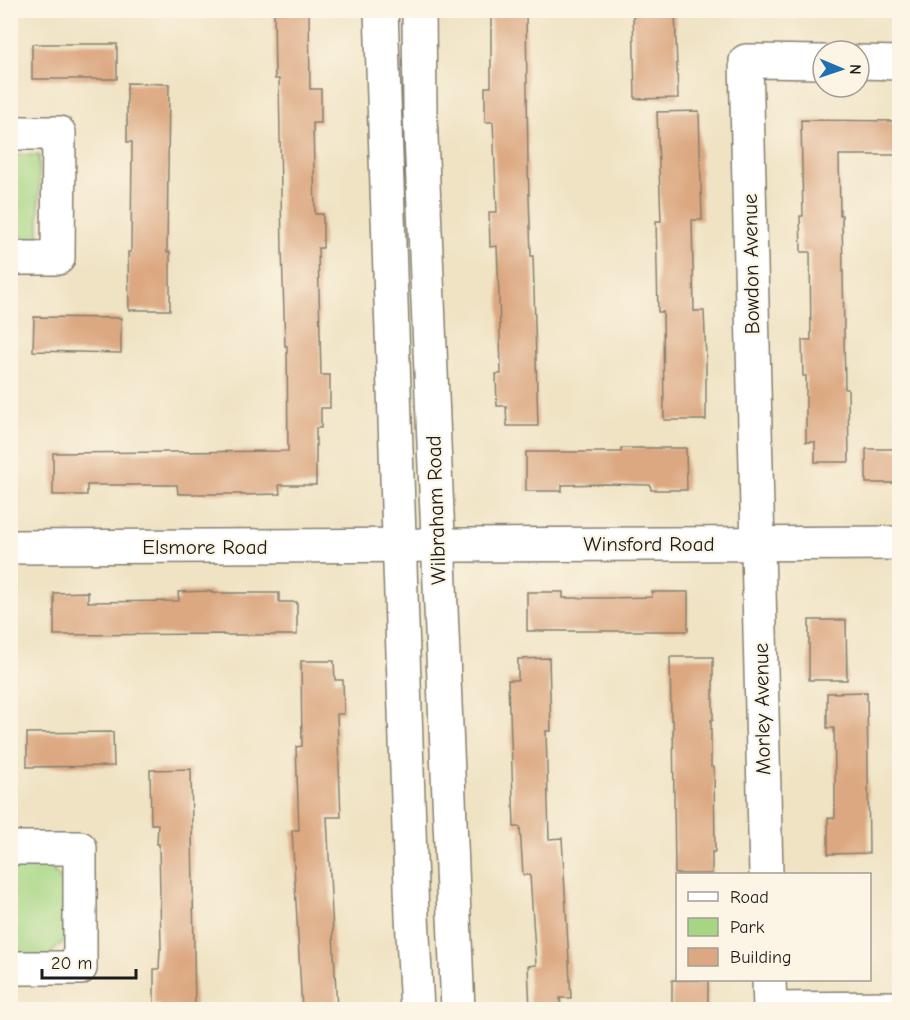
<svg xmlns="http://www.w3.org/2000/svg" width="910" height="1020" viewBox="0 0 910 1020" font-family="'Comic Neue',sans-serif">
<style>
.green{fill:#a6d684;stroke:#617950;stroke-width:1.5}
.building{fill:#dca881}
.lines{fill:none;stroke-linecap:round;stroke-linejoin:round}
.minor-casing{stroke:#868070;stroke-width:36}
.highway-casing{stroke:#868070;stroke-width:36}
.minor{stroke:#fff;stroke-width:33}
.highway{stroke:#fff;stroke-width:33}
.labels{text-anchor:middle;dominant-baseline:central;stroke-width:4.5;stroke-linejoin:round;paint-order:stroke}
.street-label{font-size:21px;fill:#1c1c1c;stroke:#fcf5e5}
</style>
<rect width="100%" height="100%" fill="#fcf5e5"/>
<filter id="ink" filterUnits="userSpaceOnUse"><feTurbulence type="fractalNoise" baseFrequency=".0167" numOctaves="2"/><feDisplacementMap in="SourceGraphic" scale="12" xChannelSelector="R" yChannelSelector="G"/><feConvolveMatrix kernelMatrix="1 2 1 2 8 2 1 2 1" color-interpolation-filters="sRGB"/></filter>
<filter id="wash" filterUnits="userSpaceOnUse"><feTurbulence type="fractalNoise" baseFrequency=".008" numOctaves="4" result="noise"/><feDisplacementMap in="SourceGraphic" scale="24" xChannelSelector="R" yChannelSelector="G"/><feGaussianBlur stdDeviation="1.35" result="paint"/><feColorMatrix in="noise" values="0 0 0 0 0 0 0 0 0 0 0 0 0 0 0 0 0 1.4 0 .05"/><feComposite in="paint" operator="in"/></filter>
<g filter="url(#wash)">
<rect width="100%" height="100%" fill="#f0e3c4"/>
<!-- green -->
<path class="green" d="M11 155H39V238H11Z
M11 865H49L66 885 68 937 47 957H11Z"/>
<g id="blocks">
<!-- building -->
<path class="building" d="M274 10H309L310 89H321V123H313L315 214H323V248H318L321 375H330V408H321V428H316V485H279L280 494 241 495V494H178L177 485H87V495H53V453L288 451 287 346H285L282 249 279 79H275Z
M491 10H526L528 166 531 256H533L538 426H507L506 406H497L496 374H501L499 294 497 246 490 247 489 212H497L493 122H485V87H491Z
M633 10H675L678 98 635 99Z
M32 44H117V79H32Z
M127 83 169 84 167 252H170V310H129L128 252H131L132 142H127Z
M699 111 702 220H692L693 266 694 311H704L706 358V420H664L663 312H658L656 221H661L657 112Z
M801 120 900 121V155H839L840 215H842L845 389H848L849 462H815V442H806V376H803L802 340H811L810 252H801L800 216H803Z
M34 317 121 318V353L33 351Z
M621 448H686L687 490H651L650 485 606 484 562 485V491H526V452H621Z
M866 449H900V483H866Z
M212 591V593H279V602H297V635H223V634L54 635V593L88 592V602L179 601 178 592Z
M527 592H563V598H608L652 597V592H688V631H527Z
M809 620H846L847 680H809Z
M670 657H713V720H711V767H714L715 852H712V874H675L673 720H671Z
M549 658 551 731H546L549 839 562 838 571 998H560L561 1010H530L528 966 536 965 530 875H523L520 827H514L510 711H509L508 680H518V659Z
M301 661H334L335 680H343L344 714H337L341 817H327L337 1010H302L292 830H299L296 747 302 746Z
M867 692 869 853 828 854V818H835V773L834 728H827V693Z
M113 732 114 766 27 767V733Z
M191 769 195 1010H160V1004H154V969H159L160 949H161L159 844H157L158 824H151L150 770Z
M672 980H708V1010H672Z"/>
</g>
</g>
<g filter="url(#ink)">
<use href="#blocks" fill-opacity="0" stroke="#868070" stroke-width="1.5"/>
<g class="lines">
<!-- minor casing -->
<g class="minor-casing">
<path id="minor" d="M859 62 900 63
M10 133H59L58 258H10
M10 547 900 543
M10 848H80V968H10
M766 874 746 61 823 62
M769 980 770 1009 900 1008"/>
</g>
<!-- highway casing -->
<g class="highway-casing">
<path id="highway" d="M381 10 412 916 417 1010
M419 10 420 112 458 1010"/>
</g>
<!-- minor -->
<use href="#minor" class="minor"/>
<!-- highway -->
<use href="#highway" class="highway"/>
</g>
</g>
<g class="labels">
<!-- street labels -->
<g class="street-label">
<text transform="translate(751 264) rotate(-91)">Bowdon Avenue</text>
<text transform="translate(436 510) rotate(-92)">Wilbraham Road</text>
<text x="649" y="544">Winsford Road</text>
<text x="205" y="547">Elsmore Road</text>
<text transform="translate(762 709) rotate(-91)">Morley Avenue</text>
</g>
</g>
<!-- margin -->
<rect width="910" height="1020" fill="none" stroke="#fcf5e5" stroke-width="36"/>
<!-- legend -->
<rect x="676" y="873" width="195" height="108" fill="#fcf5e5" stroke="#a29e95" stroke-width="1.5"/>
<rect x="688" y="892" width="30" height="9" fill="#ffffff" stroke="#a29e95" stroke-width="1.5"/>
<text x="730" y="903" font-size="18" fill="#1c1c1c">Road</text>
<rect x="688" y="918" width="30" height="18" fill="#a6d684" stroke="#a29e95" stroke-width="1.5"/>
<text x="730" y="933" font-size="18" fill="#1c1c1c">Park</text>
<rect x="688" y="948" width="30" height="18" fill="#dca881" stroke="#a29e95" stroke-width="1.5"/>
<text x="730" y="963" font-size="18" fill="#1c1c1c">Building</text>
<!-- north arrow -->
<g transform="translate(841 69) rotate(92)"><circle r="28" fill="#fcf5e5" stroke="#a29e95" stroke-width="1.5"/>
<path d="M0-4.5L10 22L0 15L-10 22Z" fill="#1f6fb2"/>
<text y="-9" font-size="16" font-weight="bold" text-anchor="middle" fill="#1c1c1c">N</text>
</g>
<!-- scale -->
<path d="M42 969v9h94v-9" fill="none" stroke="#1c1c1c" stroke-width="3"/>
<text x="51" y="969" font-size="18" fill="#1c1c1c" stroke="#fcf5e5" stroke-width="4.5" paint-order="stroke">20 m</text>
</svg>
